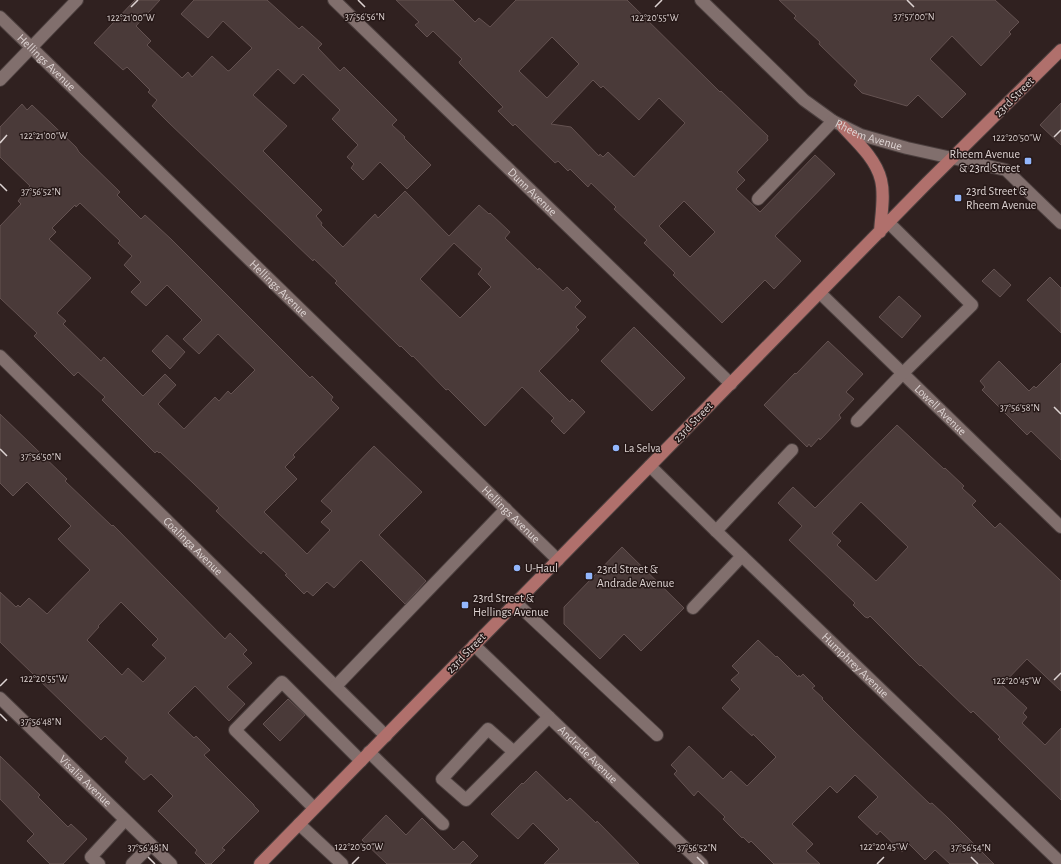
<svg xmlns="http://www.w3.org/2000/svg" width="1061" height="864" viewBox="0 0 1061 864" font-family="'Alegreya Sans',sans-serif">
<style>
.building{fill:#4a3a39;stroke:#645251;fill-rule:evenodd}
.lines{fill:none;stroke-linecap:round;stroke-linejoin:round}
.minor-casing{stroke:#4b3f3e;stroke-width:14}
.major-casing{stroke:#4b3f3e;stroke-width:14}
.minor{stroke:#816f6d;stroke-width:12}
.major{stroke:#b0706c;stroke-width:12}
.ticks{fill:none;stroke:#ded4d3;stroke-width:1.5}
.poi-dot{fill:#93b7fd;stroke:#261817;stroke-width:1.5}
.labels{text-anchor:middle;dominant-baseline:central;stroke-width:3;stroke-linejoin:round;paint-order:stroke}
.street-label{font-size:12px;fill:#ded4d3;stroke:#261817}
.poi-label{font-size:12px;fill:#ded4d3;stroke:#261817;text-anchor:start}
.ticks-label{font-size:10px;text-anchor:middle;fill:#ded4d3;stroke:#261817;stroke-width:3;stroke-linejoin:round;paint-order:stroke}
</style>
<rect width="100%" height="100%" fill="#302120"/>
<!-- building -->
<path class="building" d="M135 0H160L136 26 151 41 147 45 182 78 188 72 192 77 212 56 228 71 230 70 252 48 223 21 208 38 181 14 194 0H267L299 29 302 26 322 44 318 48 340 71 344 67 397 120 392 125 405 137 404 138 431 165 407 189 380 162 363 180 351 168 354 164 347 157 358 145 332 119 340 110 303 74 294 84 278 69 253 95 287 126 263 151 322 210 316 216 322 223 321 225 343 247 375 214 378 218 405 191 449 236 479 205 489 214 490 213 510 232 505 238 538 270 539 268 563 291 567 287 581 301 575 307 586 317 576 327 579 330 539 371 570 402 572 399 585 412 564 434 551 421 554 418 522 387 485 426 448 389 446 390 413 356 412 357 401 346 400 347 335 283 337 281 314 259 313 261 168 122 152 106 157 100 148 92 150 90 127 67 123 70 94 43ZM454 243 482 269 478 274 491 287 460 318 420 279Z
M396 0H453L475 22 479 18 490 27 516 0H627L720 92 721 91 768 136 767 138 768 140 737 172 745 180 736 189 760 212 815 155 835 174 775 236 801 261 774 289 765 280 722 323 673 275 675 273 644 243 647 240 614 209 616 207 591 183 588 187 570 169 568 171 558 161 555 163 515 124 513 126 498 111 503 107 460 64 459 62 462 59 433 31 427 37 415 25 419 22ZM552 37 579 64 547 98 519 71ZM593 80 601 88 603 86 639 120 659 98 685 123 634 177 608 152 603 157 600 154 599 156 571 127 551 124ZM684 201 715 232 690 257 659 226Z
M779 0H995L1019 22 1009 32 1011 34 981 66 952 36 930 59 966 94 942 118 918 95 907 106 862 93 854 85 857 81 819 44 820 42 794 18 796 16Z
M1061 103V145L1040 125Z
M22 104 27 110 32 105 76 147 79 152 120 192 117 195 141 219 145 215 171 239 310 378 312 376 333 397 331 400 339 408 293 455 295 457 285 467 297 479 264 512 307 554 330 530 321 522 332 511 321 501 374 446 422 492 379 535 426 581 405 604 361 560 334 588 327 582 313 596 307 591 304 594 285 575 287 574 263 551 261 554 216 511 219 508 193 483 160 452 159 453 157 451 155 453 102 400 105 397 78 372 74 376 34 336 37 333 0 298V226L21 204 18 201 30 186 0 157V127ZM80 203 120 241 118 243 132 256 124 265 141 282 131 292 146 306 167 285 202 320 183 339 199 354 218 334 255 370 231 394 228 391 219 401 215 397 184 429 158 404 176 385 165 374 143 396 104 357 101 361 63 324 66 321 57 313 91 278 49 239 56 232 52 228 75 205 76 207Z
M994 269 1011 285 1000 297 982 281Z
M1050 277 1061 288V333L1027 300Z
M899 296 921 316 902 338 879 317Z
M634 327 685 378 652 411 601 361Z
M167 335 185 352 170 369 152 351Z
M828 341 863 374 846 392 854 399 839 415 841 418 820 440 819 438 811 447 809 444 807 447 764 405 795 373 796 374Z
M999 361 1029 391 1034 386 1036 388 1061 363V460L1031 431 1027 435 982 390 985 387 980 381Z
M0 414 67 479 65 481 112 526 113 525 225 639 230 633 247 650 243 654 252 663 227 687 245 704 229 721 195 686 168 713 194 738 196 736 210 750 204 755 254 805V806L259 811 222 848 225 850 211 864H206L195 853 197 850 158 811 173 796 151 774 144 780 125 762 128 758 105 736 101 740 0 642V592L16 607 18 605 20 607 29 598 47 614 90 570 58 539 71 526 27 482 13 496 0 483ZM121 602 158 639 152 645 166 658 143 682 128 668 122 675 87 640 99 627 98 626Z
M897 425 944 469 945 468 964 486 962 488 976 501 972 505 995 528 1000 523 1061 581V691L1027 659 1002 685 1027 708 1023 713 1027 717 1022 723 1045 745 1061 728V800L998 739 1000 737 973 711 971 713 921 665 920 666 870 616 868 618 865 617 853 605 855 603 789 540 802 526 778 503 793 487 815 508ZM861 502 908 547 876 581 837 545 841 541 832 533Z
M622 547 684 608 641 651 624 634 600 659 564 624V607Z
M758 640 776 657 777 656 798 677 799 675 800 677 803 674 815 686 812 688 823 698 822 699 854 731 930 804 932 803 948 818 994 864H950L935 850 925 860 909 844 902 852 880 831 877 835 858 817 878 797 855 775 837 793 830 786 792 824 813 844 806 851 820 864H774L751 841 749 843 743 837 742 838 723 819 725 817 698 791 694 796 674 774 677 771 671 765 689 746 723 779 731 771 747 786 776 757 753 734 752 736 722 708 740 689 731 680 739 673 732 666Z
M288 699 305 715 280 741 263 724Z
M0 756 40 795 38 797 68 827 71 824 87 839 63 864H50L27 841 34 834 0 799Z
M536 771 567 801 570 798 596 823 597 821 639 864H544L559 849 533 823 518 839 491 814 522 783 523 784Z
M386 815 406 835 422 818 454 850 463 841 478 856 470 864H387L362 840Z"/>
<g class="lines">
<!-- minor casing -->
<g class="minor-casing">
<g id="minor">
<path id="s1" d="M334 0 731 384"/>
<path id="s2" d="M701 0 804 100 833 121 861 135 907 148 1006 170 1061 223"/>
<path id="s3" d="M0 17 558 560"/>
<path d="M0 80 77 0"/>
<path d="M758 199 833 121"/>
<path id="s4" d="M820 293 1061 527"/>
<path id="s5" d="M0 356 386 736"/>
<path d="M857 421 902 374 972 305 889 223"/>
<path id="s6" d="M650 466 716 531 1061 863"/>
<path d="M716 531 792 450"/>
<path d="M516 603 657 735"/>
<path d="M693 608 742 556"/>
<path id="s7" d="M474 645 702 864"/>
<path d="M336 686 506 509"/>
<path id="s8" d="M0 698 171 864"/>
<path d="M369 752 443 824"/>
<path d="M514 752 488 729 442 779 466 800 549 717"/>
<path d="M314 808 235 730 282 682 361 761"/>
<path d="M299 824 342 864"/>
<path d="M99 864 91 857 125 820"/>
<path d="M132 864 151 845"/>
</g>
</g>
<!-- major casing -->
<g class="major-casing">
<path id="major" d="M843 127C857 142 876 159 881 180 885 196 881 215 880 232
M260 864 927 183 1061 50"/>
</g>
<!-- minor -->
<use href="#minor" class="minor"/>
<!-- major -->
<use href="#major" class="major"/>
</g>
<!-- ticks -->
<path class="ticks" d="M358 0 365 7M907 0 914 7M131 7 138 0M655 7 662 0M1054 137 1061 130M0 143 7 135M0 184 7 191M1054 407 1061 414M0 449 7 456M1054 680 1061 673M0 686 7 679M0 714 7 721M148 857 155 864M697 857 704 864M971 857 978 864M352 864 359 857M877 864 884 857"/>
<!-- markers -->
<g class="poi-dot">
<rect x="1024" y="157" width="8" height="8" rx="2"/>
<rect x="954" y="194" width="8" height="8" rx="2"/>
<circle cx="616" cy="448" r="4"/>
<circle cx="517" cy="568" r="4"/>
<rect x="585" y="572" width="8" height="8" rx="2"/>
<rect x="461" y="601" width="8" height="8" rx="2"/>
</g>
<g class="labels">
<!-- street labels -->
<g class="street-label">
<text stroke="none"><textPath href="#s3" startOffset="65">Hellings Avenue</textPath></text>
<text transform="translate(1014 97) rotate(-45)">23rd Street</text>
<text stroke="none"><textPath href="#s2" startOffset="218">Rheem Avenue</textPath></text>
<text stroke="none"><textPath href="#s1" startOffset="276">Dunn Avenue</textPath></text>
<text stroke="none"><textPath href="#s3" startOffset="389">Hellings Avenue</textPath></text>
<text stroke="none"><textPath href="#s4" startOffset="168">Lowell Avenue</textPath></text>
<text transform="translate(693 422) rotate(-46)">23rd Street</text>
<text stroke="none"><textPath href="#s3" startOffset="713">Hellings Avenue</textPath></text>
<text stroke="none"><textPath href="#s5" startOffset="271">Coalinga Avenue</textPath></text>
<text transform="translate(466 653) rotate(-46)">23rd Street</text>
<text stroke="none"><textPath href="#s6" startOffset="286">Humphrey Avenue</textPath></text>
<text stroke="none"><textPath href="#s7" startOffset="158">Andrade Avenue</textPath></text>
<text stroke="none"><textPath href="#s8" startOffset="119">Visalia Avenue</textPath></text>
</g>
<!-- poi labels -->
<g class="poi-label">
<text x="1020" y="154" text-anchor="end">Rheem Avenue<tspan x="1020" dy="14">&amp; 23rd Street</tspan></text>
<text x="966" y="191">23rd Street &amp;<tspan x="966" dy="14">Rheem Avenue</tspan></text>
<text x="624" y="448">La Selva</text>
<text x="525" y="568">U-Haul</text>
<text x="597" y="569">23rd Street &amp;<tspan x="597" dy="14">Andrade Avenue</tspan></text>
<text x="473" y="598">23rd Street &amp;<tspan x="473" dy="14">Hellings Avenue</tspan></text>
</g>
</g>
<g class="ticks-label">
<text x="365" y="20">37°56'56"N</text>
<text x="914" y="20">37°57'00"N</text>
<text x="131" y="21">122°21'00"W</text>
<text x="655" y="21">122°20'55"W</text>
<text x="44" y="139">122°21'00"W</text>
<text x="1017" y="141">122°20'50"W</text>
<text x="41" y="195">37°56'52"N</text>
<text x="1020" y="411">37°56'58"N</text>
<text x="41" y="460">37°56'50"N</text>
<text x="44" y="682">122°20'55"W</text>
<text x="1017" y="684">122°20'45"W</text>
<text x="41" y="725">37°56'48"N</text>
<text x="359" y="850">122°20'50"W</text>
<text x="884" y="850">122°20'45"W</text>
<text x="148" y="851">37°56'48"N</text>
<text x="697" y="851">37°56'52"N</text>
<text x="971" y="851">37°56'54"N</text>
</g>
</svg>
